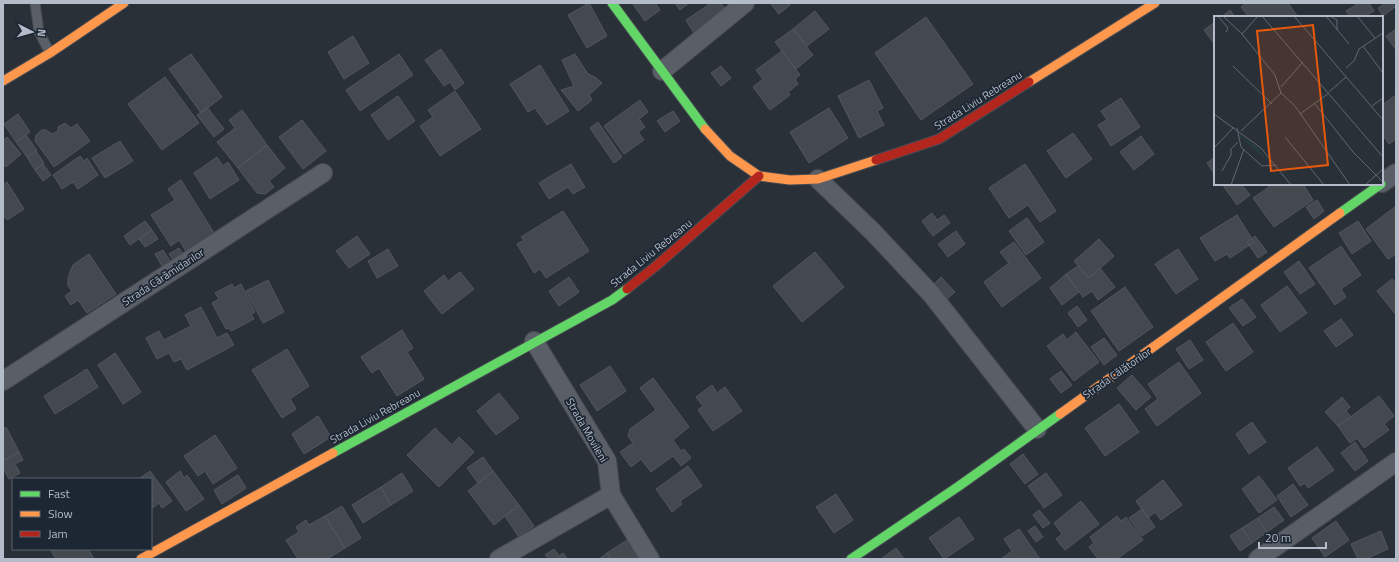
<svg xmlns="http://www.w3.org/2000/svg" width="1399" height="562" viewBox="0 0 1399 562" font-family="'Titillium Web',sans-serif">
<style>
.building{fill:#444950;stroke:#52575f}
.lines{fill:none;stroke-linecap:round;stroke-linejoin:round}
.lane-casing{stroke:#484c53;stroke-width:11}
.street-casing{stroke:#484c53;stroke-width:20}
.fast-casing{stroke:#484c53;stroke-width:11}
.slow-casing{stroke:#484c53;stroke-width:11}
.jam-casing{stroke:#484c53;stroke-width:11}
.lane{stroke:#5a5e66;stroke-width:9}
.street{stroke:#5a5e66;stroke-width:18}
.fast{stroke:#63d668;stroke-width:9}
.slow{stroke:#ff974d;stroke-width:9}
.jam{stroke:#b3261e;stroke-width:9}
.labels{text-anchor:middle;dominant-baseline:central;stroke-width:3.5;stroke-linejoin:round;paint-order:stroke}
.street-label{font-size:11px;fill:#b4bcc9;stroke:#1d2633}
.inset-road{fill:none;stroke:#616872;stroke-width:1}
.view{fill:#e8590c;fill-opacity:0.15;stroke:#e8590c;stroke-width:2}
.inset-edge{fill:none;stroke:#b4bcc9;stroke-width:2}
</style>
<rect width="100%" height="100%" fill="#2a3038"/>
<!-- building -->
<path class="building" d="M589 3 607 36 587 48 568 15Z
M632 3H655L660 10 645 21Z
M675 3H689L680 10Z
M711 3H721L727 12 694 33 686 20Z
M770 3H789L790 5 779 14Z
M1246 3H1288L1298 17H1249L1241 7Z
M1359 3H1369L1374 11 1363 17H1350L1346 11Z
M1386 3H1392L1395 7 1383 16 1378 8Z
M1230 10 1235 17H1221Z
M815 11 829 29 807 46 793 29Z
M926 17 973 84 921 120 875 53Z
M1215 22V45L1204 30Z
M793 29 813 55 796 69 775 42Z
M1396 29V50L1386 36Z
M353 36 369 63 344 79 328 52Z
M441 49 464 83 455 90 450 82 444 86 425 60Z
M782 51 800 75 795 79 798 84 788 92 790 95 770 110 753 87 763 79 756 70Z
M191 54 222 97 201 113 169 69Z
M399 54 413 75 360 111 346 90Z
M575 54 588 74 595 77 602 83 589 95 592 100 578 111 561 90 574 86 562 60Z
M540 65 569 111 547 125 535 108 528 112 510 84Z
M721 66 731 78 721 86 711 73Z
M165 77 199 123 162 150 128 104Z
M869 80 883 108 877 111 884 125 859 138 838 96Z
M455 91 481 129 440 156 420 126 433 117 428 110Z
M1396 95V139L1389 144 1382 134V105Z
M398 96 415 121 388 140 371 115Z
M1121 98 1140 127 1111 146 1098 125 1107 120 1101 111Z
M640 100 648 112 639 119 645 127 638 132 644 140 624 154 604 126Z
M207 107 224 129 214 137 197 115Z
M829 108 848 138 809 163 790 132Z
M242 110 267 145 238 168 217 142 235 128 229 120Z
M673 111 680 121 665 132 657 121Z
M18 114 30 132 16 142 4 124Z
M302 120 326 151 303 169 279 137Z
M598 122 622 157 614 163 590 128Z
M65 123 71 128 77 124 90 141 54 167 35 141 36 135 42 130H46L52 134 58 131V127Z
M1073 133 1092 159 1066 178 1047 151Z
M26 135 37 150 27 157 16 142Z
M1141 136 1154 154 1134 170 1120 152Z
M7 137 21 154 6 167 3 163V141Z
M120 141 133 161 105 178 92 158Z
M267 145 285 168 269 181 274 187 265 194 257 193 238 168Z
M36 151 44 163 35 170 27 157Z
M80 156 84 161 87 158 98 175 78 189 73 182 62 189 53 175Z
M217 157 223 166 228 162 239 180 210 199 194 173Z
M1215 157V175L1207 163Z
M43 164 51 175 43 181 35 170Z
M571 164 585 187 573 194 568 187 549 199 539 183Z
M1025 164 1056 211 1040 222 1028 205 1009 218 989 188Z
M181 180 214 233 186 251 179 240 171 246 151 215 175 200 168 189Z
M7 182 24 209 7 220 3 215V185Z
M1222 184H1241L1250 195 1237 205Z
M1267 184H1303L1313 200 1274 227 1253 198 1269 187Z
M1317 200 1324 211 1314 219 1306 207Z
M1396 206V254L1388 259 1366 229Z
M563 211 589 251 546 278 540 269 534 273 517 244 524 240 521 237Z
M932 213 937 220 944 215 950 223 933 236 922 221Z
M1237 215 1254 242 1230 258 1227 254 1215 261 1200 238Z
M1027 218 1044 242 1026 255 1009 231Z
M145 221 152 230 130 245 124 236Z
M1358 221 1371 241 1352 254 1339 233Z
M152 230 158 239 145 247 139 239Z
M956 231 965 244 948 257 938 244Z
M357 236 370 254 349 268 336 251Z
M1255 236 1267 252 1258 258 1247 242Z
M1099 239 1114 256 1089 278 1074 261Z
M1014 242 1041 278 1002 307 984 282 1009 263 1000 252Z
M1341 246 1361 275 1341 289 1346 297 1335 305 1309 268Z
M179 248 184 257 175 263 169 254Z
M388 249 398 266 377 278 368 261Z
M1178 249 1198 279 1176 294 1155 264Z
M163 250 172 264 164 269 155 254Z
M815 252 844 287 802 322 773 286Z
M89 254 116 294 87 313 78 300 71 305 65 296 72 291 68 286V279L71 269 74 264Z
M1299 261 1315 284 1300 294 1284 272Z
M1078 266 1089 278 1100 268 1115 287 1098 300 1092 291 1083 297 1066 274Z
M460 272 474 289 442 314 424 291 444 275 448 281Z
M1066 274 1079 292 1062 305 1050 288Z
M569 277 579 292 559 306 549 291Z
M941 277 955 292 947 299 934 284Z
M1392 279 1396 284V315L1377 291Z
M268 280 284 312 263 323 246 291Z
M232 284 234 288 241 284 255 312 251 314 254 319 231 331 229 328 226 329 212 303 219 299 215 293Z
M1287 286 1307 313 1280 332 1261 305Z
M1125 287 1153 327 1119 351 1091 311Z
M1242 299 1256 317 1243 326 1229 308Z
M1077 306 1087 320 1078 327 1068 313Z
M201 307 217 338 227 333 234 345 187 370 181 359 174 362 169 353 157 359 146 338 159 331 164 340 191 326 185 315Z
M1341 319 1353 335 1336 347 1324 331Z
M1233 323 1253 352 1226 371 1206 342Z
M402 330 413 348 407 352 424 379 397 396 379 368 372 373 361 357Z
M1076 332 1099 362 1074 381 1047 346 1063 334 1067 340Z
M1104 338 1117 355 1104 365 1091 347Z
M1190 340 1203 360 1189 369 1176 349Z
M287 349 309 386 290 399 296 409 282 418 252 370Z
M115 353 141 392 123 404 98 365Z
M1179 362 1201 393 1157 426 1145 409 1158 399 1148 384Z
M610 366 626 391 597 411 580 385Z
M87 369 98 387 55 414 44 396Z
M1061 371 1072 385 1061 393 1050 379Z
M1132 375 1151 397 1136 410 1117 388Z
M653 378 689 427 673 440 681 451 684 449 691 458 681 466 673 456 651 472 641 459 631 467 620 452 633 443 628 436 630 429 656 410 640 388Z
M712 385 717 393 725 387 742 411 713 431 698 410 703 406 696 397Z
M499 393 519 418 496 435 477 411Z
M1379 396 1394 416 1384 424 1389 430 1364 448 1357 438 1350 443 1338 426Z
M1342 397 1350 407 1346 411 1351 417 1338 426 1325 412Z
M1119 404 1139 432 1105 456 1085 428Z
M318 416 331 437 304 454 292 434Z
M1252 422 1266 442 1249 454 1236 434Z
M6 427 19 452 3 461V429Z
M435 428 452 445 459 437 474 452 439 487 407 455Z
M215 435 237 468 213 484 205 471 198 476 184 456Z
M1355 442 1368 461 1355 471 1341 453Z
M1317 447 1334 470 1308 488 1305 483 1300 486 1288 468Z
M19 452 23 460 15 464 20 473 9 479 3 468V461Z
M1023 454 1038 474 1025 484 1010 464Z
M483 457 493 471 478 483 467 468Z
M688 466 702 486 680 501 682 504 672 512 656 489Z
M150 471 172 501 162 508 159 503 151 509V479H139Z
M180 471 184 478 187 475 204 499 186 511 166 482Z
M493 471 519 505 494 525 468 491Z
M402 473 413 491 391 505 381 487Z
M1046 473 1062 495 1044 508 1028 486Z
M238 475 246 488 222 504 214 490Z
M1259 476 1277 500 1259 513 1242 489Z
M1163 480 1182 505 1161 520 1155 512 1148 518 1136 501Z
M1293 484 1308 505 1291 517 1277 496Z
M381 487 391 505 363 523 352 505Z
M836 494 853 520 834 533 816 507Z
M1081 501 1099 524 1065 550 1056 539 1062 534 1054 523Z
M519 505 534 526 518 536 505 516Z
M342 506 361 538 345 548 325 516Z
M1274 507 1284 520 1267 532 1258 518Z
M1142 509 1155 527 1142 536 1129 518Z
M1039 510 1050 523 1043 528 1033 515Z
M325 516 345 548 327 559H298L286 540 299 532 296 527 306 520 309 525Z
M1117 516 1121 521 1126 517 1143 540 1117 559H1098L1089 547 1094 543 1090 537Z
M959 517 974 539 944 559 929 538Z
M1258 518 1267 532 1252 543 1242 528Z
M1336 521 1349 540 1325 557 1312 538Z
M1035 526 1043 537 1036 542 1028 531Z
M1242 528 1252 543 1240 551 1230 536Z
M1019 529 1040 559H1001L1012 551 1004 539Z
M1381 531 1388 549 1366 559H1358L1351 544Z
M629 539 642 559H611L607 553Z
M896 548 904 559H881Z
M50 549H88L94 559H56Z
M554 549 559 556 563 553 567 559H549L545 555Z
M607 553 611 559H599Z"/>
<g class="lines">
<!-- lane casing -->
<g class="lane-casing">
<path id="lane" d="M35 3 39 32 50 53"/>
</g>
<!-- street casing -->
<g class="street-casing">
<path id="street" d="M662 71 745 3
M818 179 873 232 932 295 1037 429
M1382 183 1396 173
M534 341 607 461 611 495 650 559
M3 381 323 173
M499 559 611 495
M1258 559 1396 462"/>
</g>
<!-- fast casing -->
<g class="fast-casing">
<path id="fast" d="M612 3 705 129
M1340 213 1381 184
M333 453 612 300 627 289
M851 559 959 486 1060 414"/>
</g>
<!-- slow casing -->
<g class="slow-casing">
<path id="slow" d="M3 81 50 53 124 3
M1029 82 1155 3
M705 129 730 156 759 176 790 180 818 179 876 160
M1060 414 1340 213
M141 559 333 453"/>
</g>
<!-- jam casing -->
<g class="jam-casing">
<path id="jam" d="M876 160 939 139 1029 82
M627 289 656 266 759 176"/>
</g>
<!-- lane -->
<use href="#lane" class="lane"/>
<!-- street -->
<use href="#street" class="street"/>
<!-- fast -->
<use href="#fast" class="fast"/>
<!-- slow -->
<use href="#slow" class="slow"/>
<!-- jam -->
<use href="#jam" class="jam"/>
</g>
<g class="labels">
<!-- street labels -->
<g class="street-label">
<text transform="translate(978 100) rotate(-32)">Strada Liviu Rebreanu</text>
<text transform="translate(651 253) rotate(-39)">Strada Liviu Rebreanu</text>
<text transform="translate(163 277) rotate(-33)">Strada Cărămidarilor</text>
<text transform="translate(1117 373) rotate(-35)">Strada Călătorilor</text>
<text transform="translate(375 416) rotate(-29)">Strada Liviu Rebreanu</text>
<text transform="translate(587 430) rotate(60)">Strada Movileni</text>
</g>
</g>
<!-- overview -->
<g transform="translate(1214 16)">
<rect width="169" height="169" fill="#2a3038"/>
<path d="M26 118 43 131 56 147 26 121Z" fill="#273a3e"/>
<path class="inset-road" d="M4 0 14 12 12 16M9 0 28 18 61 59 67 77 81 90 136 169M48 0 169 141M80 0 169 104M112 0 135 28M116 0 123 4V14M143 0 161 22M28 18 44 0M149 30 169 57M19 50 58 88M132 52 140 45 145 33 169 17M67 71 89 46M115 76 132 61M101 88 139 136 169 166M158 90 169 82M0 98 47 132 77 169M86 98 115 77M23 112 27 131 48 150 62 149M27 115 67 77M71 121 110 169M0 132 20 111M8 155 17 139V133L24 126M17 169 30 133M151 169 169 153"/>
<path class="view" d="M99 9 114 149 57 155 43 15Z"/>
<rect width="169" height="169" class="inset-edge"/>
</g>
<!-- border -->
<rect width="1399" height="562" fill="none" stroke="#b4bcc9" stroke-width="8"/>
<!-- legend -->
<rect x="12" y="478" width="140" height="72" fill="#1d2633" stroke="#59626f"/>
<rect x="20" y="491" width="20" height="6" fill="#63d668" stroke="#59626f"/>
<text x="48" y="498" font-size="12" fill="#b4bcc9">Fast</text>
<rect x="20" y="511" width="20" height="6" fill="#ff974d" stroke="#59626f"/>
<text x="48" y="518" font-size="12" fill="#b4bcc9">Slow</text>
<rect x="20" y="531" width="20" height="6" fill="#b3261e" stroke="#59626f"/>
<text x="48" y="538" font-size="12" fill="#b4bcc9">Jam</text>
<!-- north arrow -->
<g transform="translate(32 32) rotate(96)" stroke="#1d2633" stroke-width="3" paint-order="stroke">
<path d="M0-3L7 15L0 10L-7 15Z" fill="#b4bcc9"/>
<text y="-6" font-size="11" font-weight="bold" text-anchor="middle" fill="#b4bcc9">N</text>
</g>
<!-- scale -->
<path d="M1259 542v6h67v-6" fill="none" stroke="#b4bcc9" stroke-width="2"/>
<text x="1265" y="542" font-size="12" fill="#b4bcc9" stroke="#1d2633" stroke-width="3" paint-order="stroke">20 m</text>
</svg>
